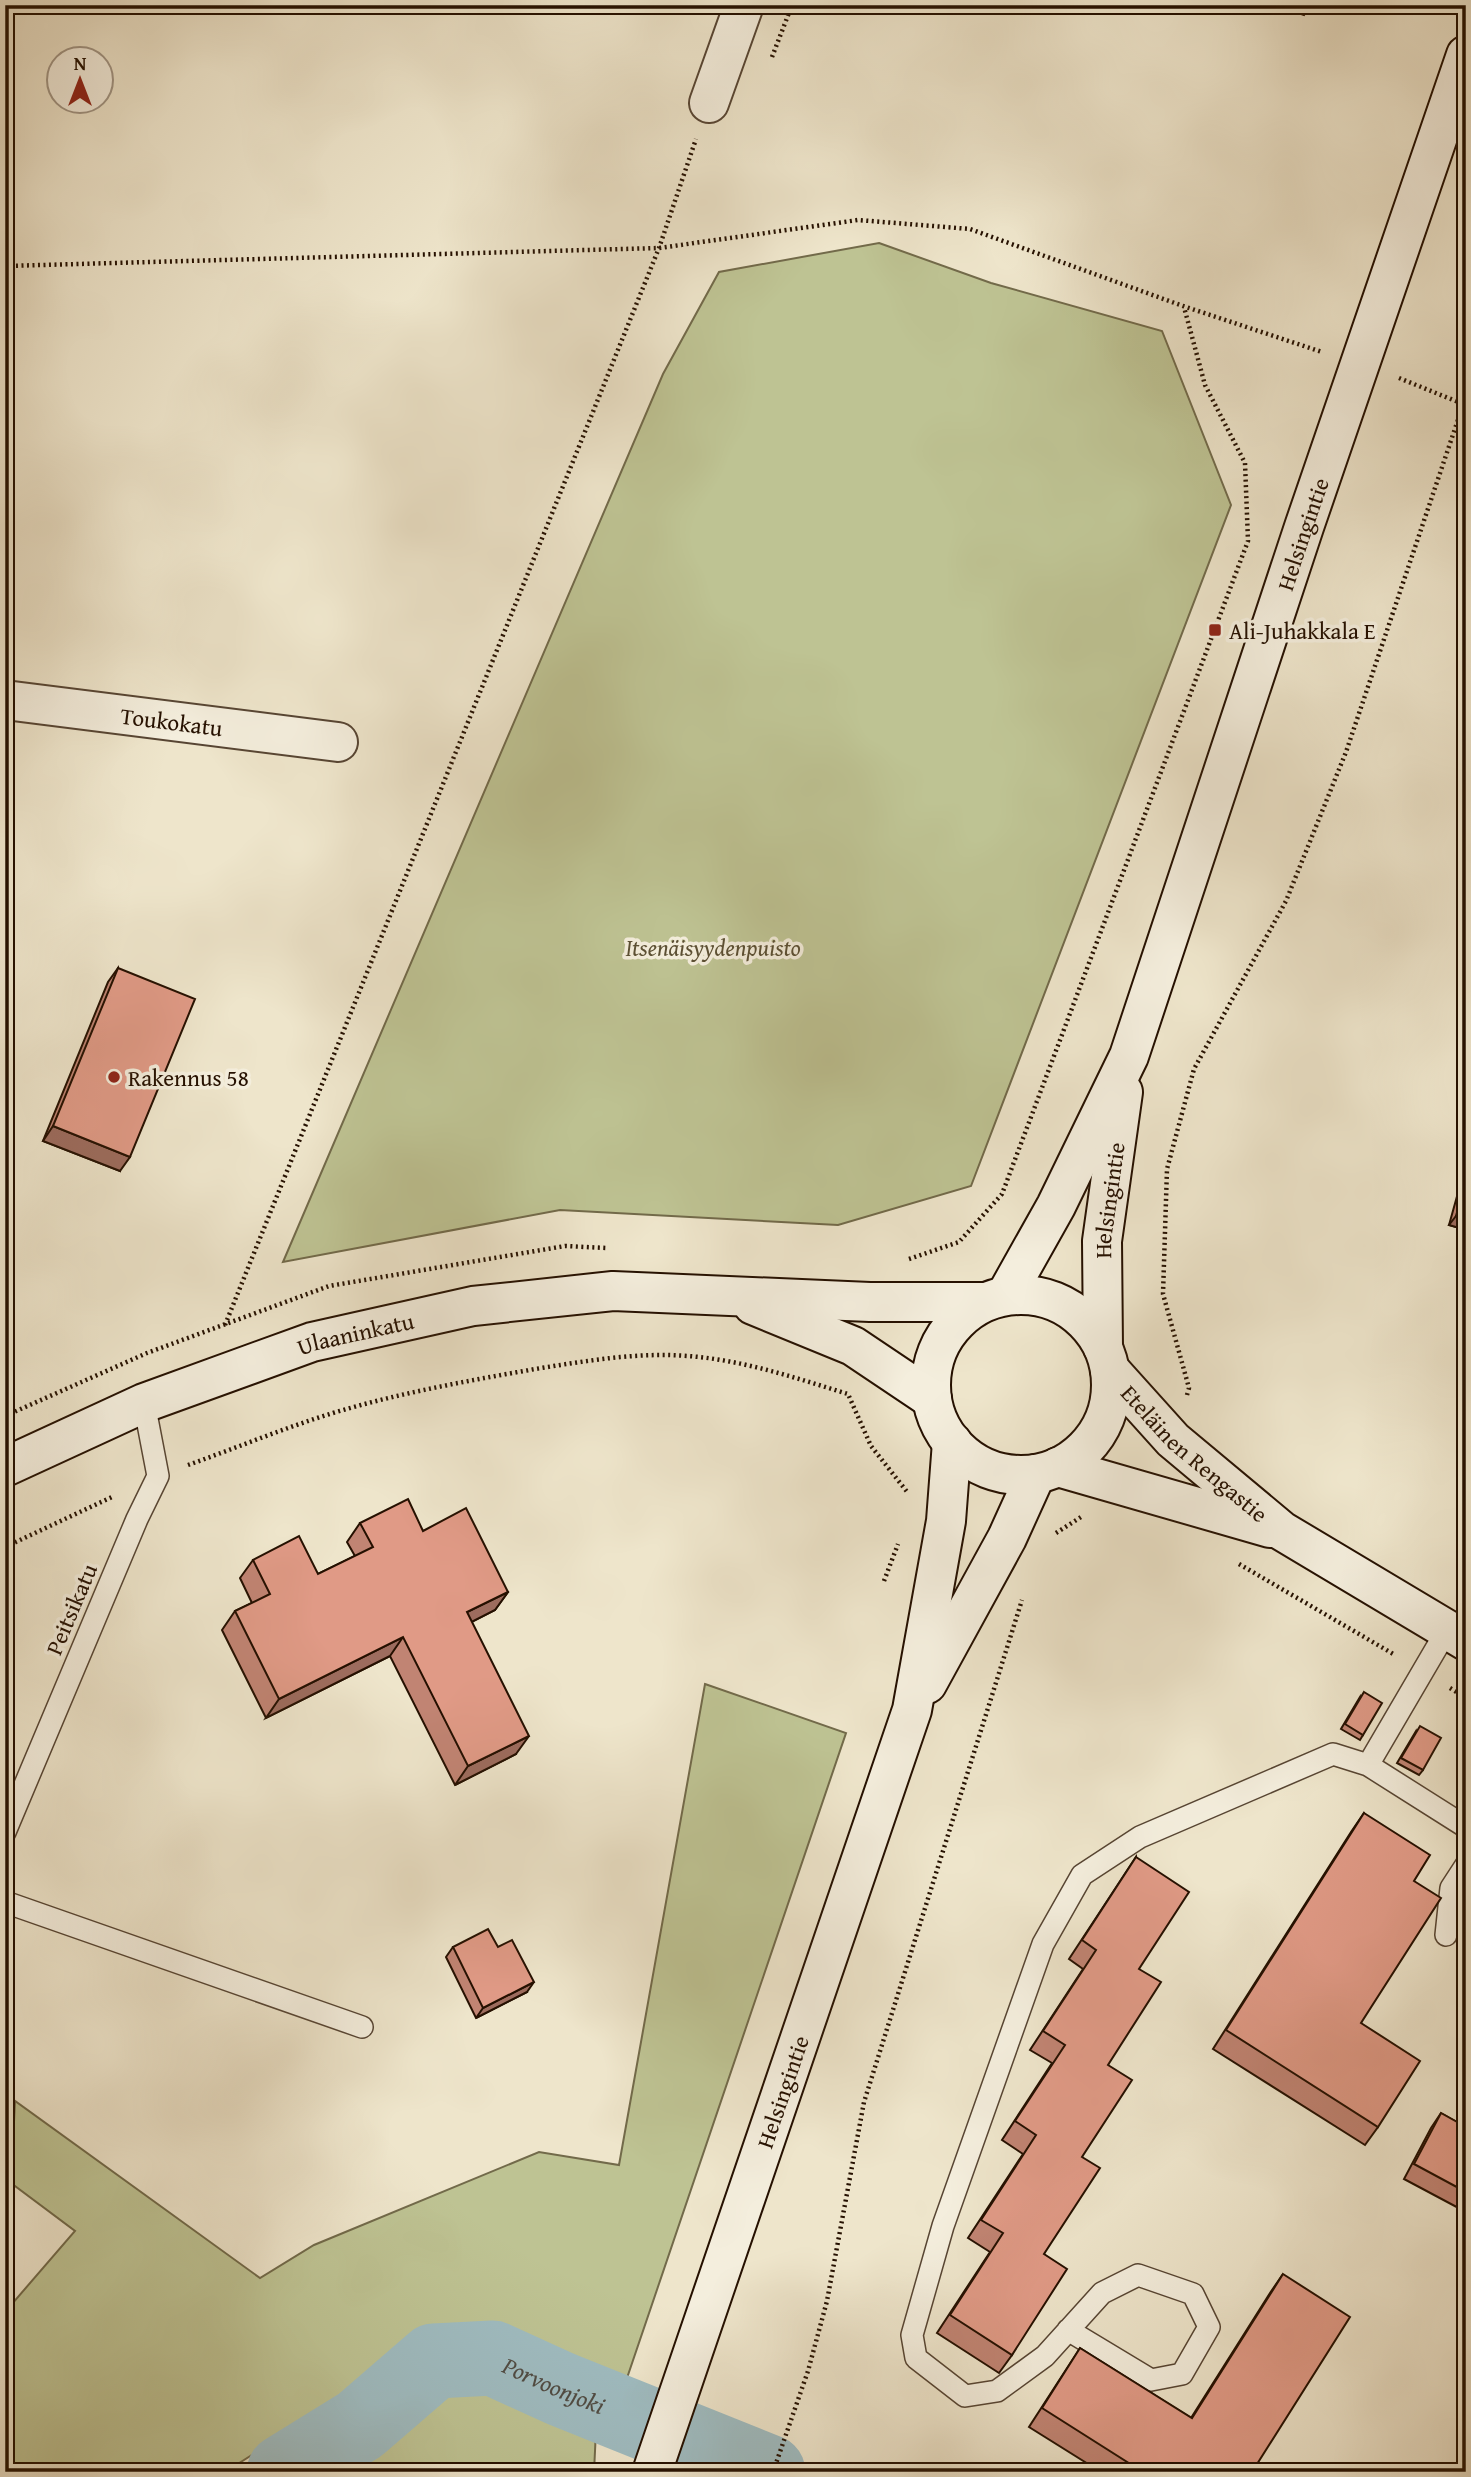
<svg xmlns="http://www.w3.org/2000/svg" width="1471" height="2477" viewBox="0 0 1471 2477" font-family="'Gentium Book Plus',serif">
<style>
.green{fill:#bec393;stroke:#726a4a;stroke-width:2}
.lines{fill:none;stroke-linecap:round;stroke-linejoin:round}
.river{stroke:#9fbcc1;stroke-width:75}
.lane-casing{stroke:#574533;stroke-width:24}
.street-casing{stroke:#574533;stroke-width:42}
.secondary-casing{stroke:#251000;stroke-width:42}
.path{stroke:#251000;stroke-width:4.5;stroke-dasharray:2 3.5;stroke-linecap:butt}
.lane{stroke:#f4eedd;stroke-width:21}
.street{stroke:#f4eedd;stroke-width:38}
.secondary{stroke:#f4eedd;stroke-width:38}
.wall{fill:#c18473;stroke:#251000;stroke-width:2}
.shaded-wall{fill:#9d6c5e;stroke:#251000;stroke-width:2}
.building{fill:#e09a86;stroke:#251000;stroke-width:2}
.poi-dot{fill:#8f2418;stroke:#f4eedd;stroke-width:2.5}
.labels{text-anchor:middle;dominant-baseline:central;stroke-width:7;stroke-linejoin:round;paint-order:stroke}
.street-label{font-size:23px;fill:#251000;stroke:#f4eedd}
.poi-label{font-size:23px;fill:#251000;stroke:#f4eedd;text-anchor:start}
.park-label{font-size:23px;font-style:italic;fill:#5b4f33;stroke:#f4eedd}
.water-label{font-size:24px;font-style:italic;fill:#504c44;stroke:#f4eedd}
</style>
<rect width="100%" height="100%" fill="#eee5cb"/>
<filter id="stains"><feTurbulence type="fractalNoise" baseFrequency=".00286" numOctaves="4"/><feColorMatrix values="0 0 0 0 .2 0 0 0 0 .09 0 0 0 0 .02 0 0 0 .5 -.17"/></filter>
<radialGradient id="worn" r=".72"><stop offset=".6" stop-color="#630" stop-opacity="0"/><stop offset="1" stop-color="#630" stop-opacity=".3"/></radialGradient>
<!-- green -->
<path class="green" d="M879 243 991 283 1162 331 1231 505 971 1186 838 1225 560 1210 283 1262 663 374 719 272Z
M705 1684 846 1733 627 2378 501 2333 433 2330 340 2399 225 2472H5V2312L75 2231 11 2183 15 2101 260 2278 314 2245 539 2152 619 2165Z
M493 2386 596 2430 594 2472H326L435 2390Z"/>
<g class="lines">
<!-- river -->
<path class="river" id="s1" d="M284 2472 360 2425 434 2361 493 2358 561 2389 768 2472"/>
<!-- lane casing -->
<g class="lane-casing">
<path id="lane" d="M1368 1765 1466 1827
M5 1832 137 1519 158 1476 144 1403
M5 1902 362 2027
M1446 1935 1451 1888 1466 1865
M1068 2330 1151 2380 1182 2374 1209 2327 1193 2294 1138 2275 1102 2293 1045 2356 997 2391 965 2396 916 2358 912 2335 943 2226 1043 1944 1082 1875 1140 1837 1333 1754 1368 1765 1447 1630"/>
</g>
<!-- street casing -->
<g class="street-casing">
<g id="street">
<path d="M709 103 744 5"/>
<path id="s2" d="M5 700 338 742"/>
</g>
</g>
<!-- secondary casing -->
<g class="secondary-casing">
<g id="secondary">
<path id="s3" d="M1006 1295 1056 1206 1129 1056 1304 527 1466 55"/>
<circle cx="1021" cy="1385" r="90"/>
<path d="M753 1305 853 1346 932 1399"/>
<path id="s4" d="M1103 1347 1102 1241 1123 1092"/>
<path id="s5" d="M1110 1370 1173 1440 1282 1531 1466 1641"/>
<path id="s6" d="M5 1467 144 1403 312 1342 473 1306 613 1291 870 1302H984"/>
<path d="M1058 1467 1270 1528"/>
<path d="M927 1684 1007 1538 1036 1474"/>
<path id="s7" d="M652 2472 912 1710 946 1521 952 1442"/>
</g>
</g>
<!-- path -->
<path class="path" d="M772 57 792 5
M5 266 659 248 858 220 970 229 1183 306 1322 352
M1399 378 1463 404
M909 1259 959 1242 1002 1194 1248 541 1245 463 1205 385 1184 307
M225 1325 659 248 696 139
M1187 1395 1189 1388 1163 1294 1167 1169 1194 1069 1286 901 1346 752 1466 396
M5 1416 147 1353 329 1286 565 1246 606 1248
M188 1465C236 1448 284 1428 333 1413 399 1393 467 1381 535 1369 586 1361 636 1352 688 1356 743 1360 796 1378 848 1394L871 1446 908 1493
M1056 1533 1081 1517
M5 1547 112 1497
M1239 1564 1395 1655
M884 1581 898 1544
M1450 1688 1466 1698
M773 2472 808 2371 827 2301 864 2102 1022 1600"/>
<!-- lane -->
<use href="#lane" class="lane"/>
<!-- street -->
<use href="#street" class="street"/>
<!-- secondary -->
<use href="#secondary" class="secondary"/>
</g>
<!-- wall -->
<path class="wall" d="M118 968 120 1171 43 1141 108 982Z
M1466 1164V1230L1449 1225Z
M360 1523 423 1531 508 1592 495 1610 471 1622 516 1754 455 1785 390 1656 266 1718 222 1630 235 1611 252 1603 240 1578 253 1560 318 1574 355 1556 347 1542Z
M1360 1697 1363 1735 1360 1740 1341 1729Z
M1416 1731 1423 1770 1419 1775 1397 1763Z
M1364 1813 1414 1881 1361 2023 1378 2127 1365 2145 1213 2049 1351 1832Z
M1136 1857 1139 1969 1108 2065 1082 2157 1044 2254 1012 2355 999 2373 937 2333 990 2252 968 2238 1023 2154 1002 2140 1052 2063 1030 2050 1083 1969 1069 1959Z
M453 1947H498L527 1992 476 2018 446 1957Z
M1441 2113 1466 2127V2212L1404 2179 1431 2128Z
M1283 2274 1252 2472H1101L1029 2427 1080 2348 1191 2418 1270 2293Z"/>
<!-- shaded-wall -->
<path class="shaded-wall" d="M1276 5H1311L1304 15Z
M53 1126 130 1157 120 1171 43 1141Z
M1456 1216 1466 1218V1230L1449 1225Z
M508 1592 495 1610 454 1631 467 1612Z
M403 1637 390 1656 266 1718 279 1699Z
M529 1736 516 1754 455 1785 468 1766Z
M534 1982 527 1992 476 2018 483 2008Z"/>
<!-- building -->
<path class="building" d="M118 968 195 999 130 1157 53 1126Z
M1466 1180V1218L1456 1216Z
M408 1499 423 1531 466 1508 508 1592 467 1612 529 1736 468 1766 403 1637 279 1699 235 1611 270 1594 253 1560 299 1536 318 1574 373 1547 360 1523Z
M1364 1692 1382 1703 1363 1735 1345 1724Z
M1420 1726 1441 1738 1423 1770 1401 1758Z
M1364 1813 1430 1855 1414 1881 1441 1898 1361 2023 1420 2061 1378 2127 1226 2030Z
M1136 1857 1189 1892 1139 1969 1161 1982 1108 2065 1132 2080 1082 2157 1100 2168 1044 2254 1067 2269 1012 2355 950 2315 1003 2233 981 2220 1036 2135 1015 2121 1065 2045 1043 2031 1096 1950 1082 1940Z
M488 1929 498 1947 512 1940 534 1982 483 2008 453 1947Z
M1441 2113 1466 2127V2192L1414 2164Z
M1283 2274 1350 2317 1252 2472H1143L1042 2408 1080 2348 1192 2418Z"/>
<!-- markers -->
<g class="poi-dot">
<rect x="1208" y="623" width="14" height="14" rx="3.5"/>
<circle cx="114" cy="1077" r="7"/>
</g>
<g class="labels">
<!-- street labels -->
<g class="street-label">
<text stroke="none"><textPath href="#s3" startOffset="819">Helsingintie</textPath></text>
<text stroke="none"><textPath href="#s2" startOffset="168">Toukokatu</textPath></text>
<text stroke="none"><textPath href="#s4" startOffset="147">Helsingintie</textPath></text>
<text stroke="none"><textPath href="#s6" startOffset="376">Ulaaninkatu</textPath></text>
<text stroke="none"><textPath href="#s5" startOffset="119">Eteläinen Rengastie</textPath></text>
<text transform="translate(71 1609) rotate(-67)">Peitsikatu</text>
<text stroke="none"><textPath href="#s7" startOffset="402">Helsingintie</textPath></text>
</g>
<!-- poi labels -->
<g class="poi-label">
<text x="1229" y="630">Ali-Juhakkala E</text>
<text x="128" y="1077">Rakennus 58</text>
</g>
<!-- park labels -->
<g class="park-label">
<text x="713" y="947">Itsenäisyydenpuisto</text>
</g>
<!-- water labels -->
<g class="water-label">
<text stroke="none"><textPath href="#s1" startOffset="313">Porvoonjoki</textPath></text>
</g>
</g>
<!-- margin -->
<rect width="1471" height="2477" fill="none" stroke="#eee5cb" stroke-width="28"/>
<rect x="7" y="7" width="1457" height="2463" fill="none" stroke="#251000" stroke-width="3.5"/>
<rect x="14" y="14" width="1443" height="2449" fill="none" stroke="#251000" stroke-width="2"/>
<!-- north arrow -->
<g transform="translate(80 80)"><circle r="33" fill="#f4eedd" stroke="#a19585" stroke-width="2"/>
<path d="M0-5L12 26L0 18L-12 26Z" fill="#8f2418"/>
<text y="-10" font-size="19" font-weight="bold" text-anchor="middle" fill="#251000">N</text>
</g>
<rect width="100%" height="100%" filter="url(#stains)"/>
<rect width="100%" height="100%" fill="url(#worn)"/>
</svg>
